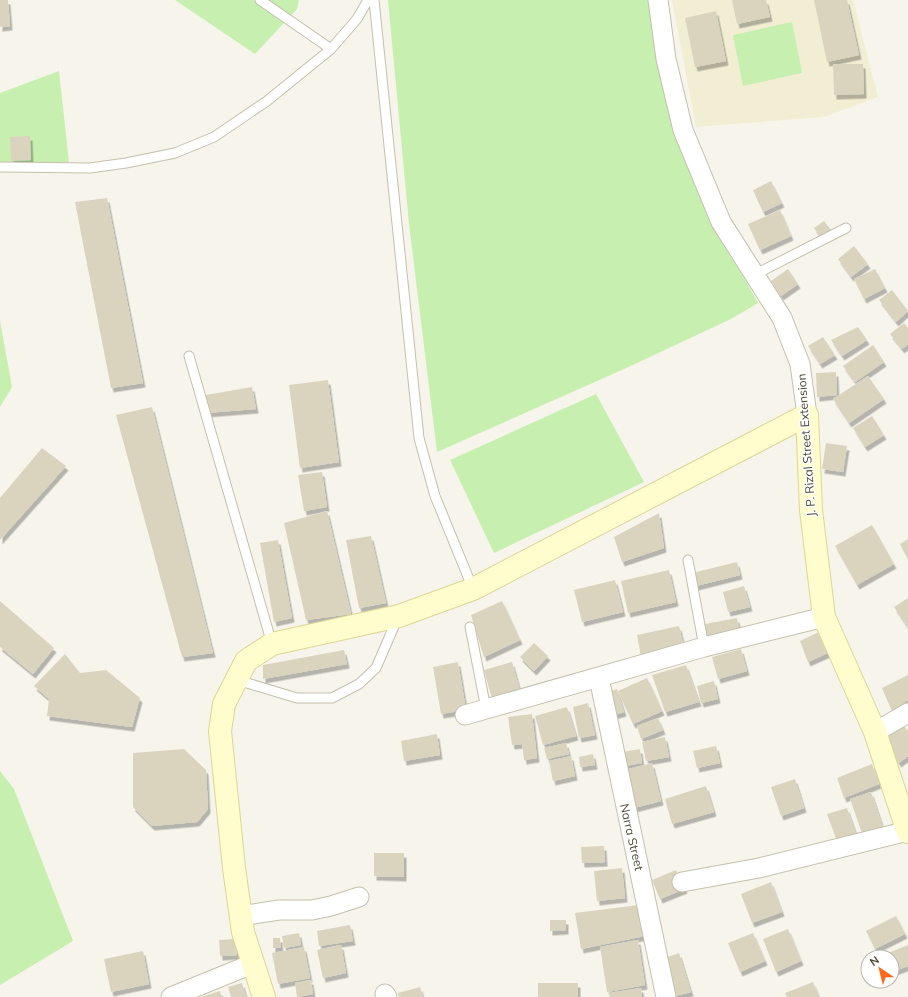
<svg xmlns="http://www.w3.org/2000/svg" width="908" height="997" viewBox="0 0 908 997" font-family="Mulish,sans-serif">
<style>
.education{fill:#f1eed3}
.green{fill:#c7efb0}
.building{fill:#dad4bf;filter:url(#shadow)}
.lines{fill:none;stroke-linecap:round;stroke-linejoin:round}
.lane-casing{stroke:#c4c0ac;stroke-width:11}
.street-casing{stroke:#c4c0ac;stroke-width:21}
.secondary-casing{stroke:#dcd696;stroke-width:24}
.lane{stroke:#fff;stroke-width:9}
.street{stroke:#fff;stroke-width:19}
.secondary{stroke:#fffccd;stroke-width:22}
.labels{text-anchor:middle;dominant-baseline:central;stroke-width:3;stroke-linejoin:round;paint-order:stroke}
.street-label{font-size:12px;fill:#4c4837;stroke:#fff}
</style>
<defs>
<filter id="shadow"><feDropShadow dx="2.5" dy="4.5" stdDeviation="0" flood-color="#0004"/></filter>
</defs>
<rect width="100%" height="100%" fill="#f7f5eb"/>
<!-- education -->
<path class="education" d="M672 0H853L878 97 824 117 696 127Z"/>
<!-- green -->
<path class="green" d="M175 0H299L297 9 255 54Z
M388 0H649L671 124 696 189 728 253 741 272 758 303 731 319 622 370 437 452 409 224Z
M792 22 802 73 743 86 733 35Z
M59 71 69 162 0 167V93Z
M0 321 12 387 0 407Z
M596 394 644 482 494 553 450 460Z
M0 771 14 789 73 941 0 985Z"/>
<!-- building -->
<path class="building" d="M0 0H8L10 26 0 27Z
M732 0H766L770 17 737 24Z
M814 0H847L859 55 827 62Z
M716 11 726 61 695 67 685 18Z
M833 64H863L864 94 834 95Z
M30 136 31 160 11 161 10 137Z
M771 181 782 203 763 212 753 190Z
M107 198 143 383 111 388 75 202Z
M780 210 791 236 760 250 748 224Z
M824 221 831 230 821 238 814 228Z
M854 246 868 264 851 277 838 259Z
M788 269 798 284 781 296 771 281Z
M875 269 885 288 864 299 854 279Z
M892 290 908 311 896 322 879 300Z
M904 323 908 328V344L902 349 890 334Z
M858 327 867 340 842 356 831 340Z
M823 337 835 355 820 364 808 346Z
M873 345 884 362 855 382 843 366Z
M836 372 837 395 817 397 816 373Z
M868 376 884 399 849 423 833 399Z
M328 380 339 462 300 468 289 385Z
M252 387 256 409 206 413V395Z
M152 407 213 653 182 657 116 415Z
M872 416 884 435 865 447 853 428Z
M826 443 847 446 843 472 822 469Z
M42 448 66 466 0 540V498Z
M322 472 327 507 304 511 298 475Z
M327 511 351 614 306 620 284 523Z
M659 513 664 548 622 562 614 537Z
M872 525 894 564 857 585 835 546Z
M371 536 386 603 359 608 346 540Z
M908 539V559L900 544Z
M278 540 292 618 274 622 260 543Z
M737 562 740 575 696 586 692 573Z
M669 570 676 602 628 613 621 581Z
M615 580 623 612 582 622 574 590Z
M744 586 750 607 728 612 723 592Z
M908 598V628L894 607Z
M0 601 54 648 33 674 0 647Z
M502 601 520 640 484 657 471 615Z
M737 618 740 634 708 640 705 624Z
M679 626 684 648 641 657 637 635Z
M821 631 830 652 808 662 800 641Z
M534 643 548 656 534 671 520 657Z
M741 649 747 671 718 679 712 657Z
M344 650 347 664 263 679V665Z
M65 654 80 673 106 670 140 698 132 727 47 716 49 699 34 686Z
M458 662 466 710 441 714 433 667Z
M512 662 520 691 492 699 484 670Z
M686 665 699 702 665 712 652 675Z
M908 675V700L892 711 882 688Z
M647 678 662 711 633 724 618 691Z
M714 681 718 699 701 703 697 686Z
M617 689 624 712 610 716 604 693Z
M588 703 595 735 579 738 573 707Z
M567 707 576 736 543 745 535 716Z
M532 714 537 758 524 760 522 744 512 745 508 717Z
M658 718 663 730 641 739 637 726Z
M899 720 908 731V756L899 763 879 735Z
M437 734 440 755 404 761 401 741Z
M665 737 669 757 646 761 642 742Z
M566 743 569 754 547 759 544 748Z
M716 746 720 763 697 768 693 751Z
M184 749 206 770 208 809 197 822 152 826 133 807V753Z
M640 749 642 763 625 766 623 752Z
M593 754 595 765 580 767 579 757Z
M571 756 575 776 553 781 549 761Z
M652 763 661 801 630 809 621 771Z
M872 764 879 784 844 798 837 778Z
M795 779 804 808 781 816 771 787Z
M706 786 714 812 672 824 665 799Z
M871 792 883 828 863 836 850 799Z
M847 808 856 834 837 841 827 814Z
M604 846 605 862 582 863 581 847Z
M374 853H404V877L374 876Z
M622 868 625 898 597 901 594 871Z
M676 870 685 889 660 899 652 880Z
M771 882 782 912 752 923 741 894Z
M639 905 645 936 581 949 575 913Z
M896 916 905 934 875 949 866 931Z
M550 920H566V930L550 931Z
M350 925 353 941 319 946 317 931Z
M788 929 801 961 776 972 763 939Z
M299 933 301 945 284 948 282 936Z
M753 933 765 961 740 972 728 943Z
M273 938H280L281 948H273Z
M235 939 237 955 220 956 219 940Z
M638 940 645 985 607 992 600 947Z
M341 945 346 973 323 978 317 950Z
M908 945V966L892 972V957H878Z
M304 947 310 978 278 984 272 953Z
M143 951 149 984 111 992 104 959Z
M679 953 691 992 671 997 659 960Z
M311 980 313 994 297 997 295 983Z
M813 982 819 997H787L785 993Z
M242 983 246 997H231L228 987Z
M538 983H578V997H538Z
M420 987 423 997H399L398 993Z
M641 988 642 997H610L609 993Z
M220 991 222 997H201Z"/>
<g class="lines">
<!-- lane casing -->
<g class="lane-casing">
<path id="lane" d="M260 0 331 49
M374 0 419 438 435 496 473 589
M1 167 90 168 126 163 175 153 214 137 267 101 331 49 357 19 368 0
M754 275 846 228
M189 356 272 644
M688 560 704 647
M470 627 486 709
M237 680 297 698H332L359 684 376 668 398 617"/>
</g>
<!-- street casing -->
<g class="street-casing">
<path id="street" d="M658 0 666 59 683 130 721 222 782 318 800 364 807 415
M599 678 666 997
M465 715 704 647 824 617
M875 732 908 713
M682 882 759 868 908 831
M240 916 279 910H312L331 906 359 897
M385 994 387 997
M171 997 252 964"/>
</g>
<!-- secondary casing -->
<g class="secondary-casing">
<path id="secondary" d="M264 997 243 932 234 868 220 731 224 704 246 661 272 644 399 616 473 589 807 415 811 510 824 617 875 732 908 832"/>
</g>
<!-- lane -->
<use href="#lane" class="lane"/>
<!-- street -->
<use href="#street" class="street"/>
<!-- secondary -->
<use href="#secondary" class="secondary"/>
</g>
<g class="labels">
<!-- street labels -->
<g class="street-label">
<text transform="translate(806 445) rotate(-94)">J. P. Rizal Street Extension</text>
<text transform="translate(632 837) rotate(77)">Narra Street</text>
</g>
</g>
<!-- north arrow -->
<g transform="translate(880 969) rotate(325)"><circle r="19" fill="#ffffff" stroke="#b7b6af"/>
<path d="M0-3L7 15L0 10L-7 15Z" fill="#ff671a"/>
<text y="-6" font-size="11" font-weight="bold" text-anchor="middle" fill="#4c4837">N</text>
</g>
</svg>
